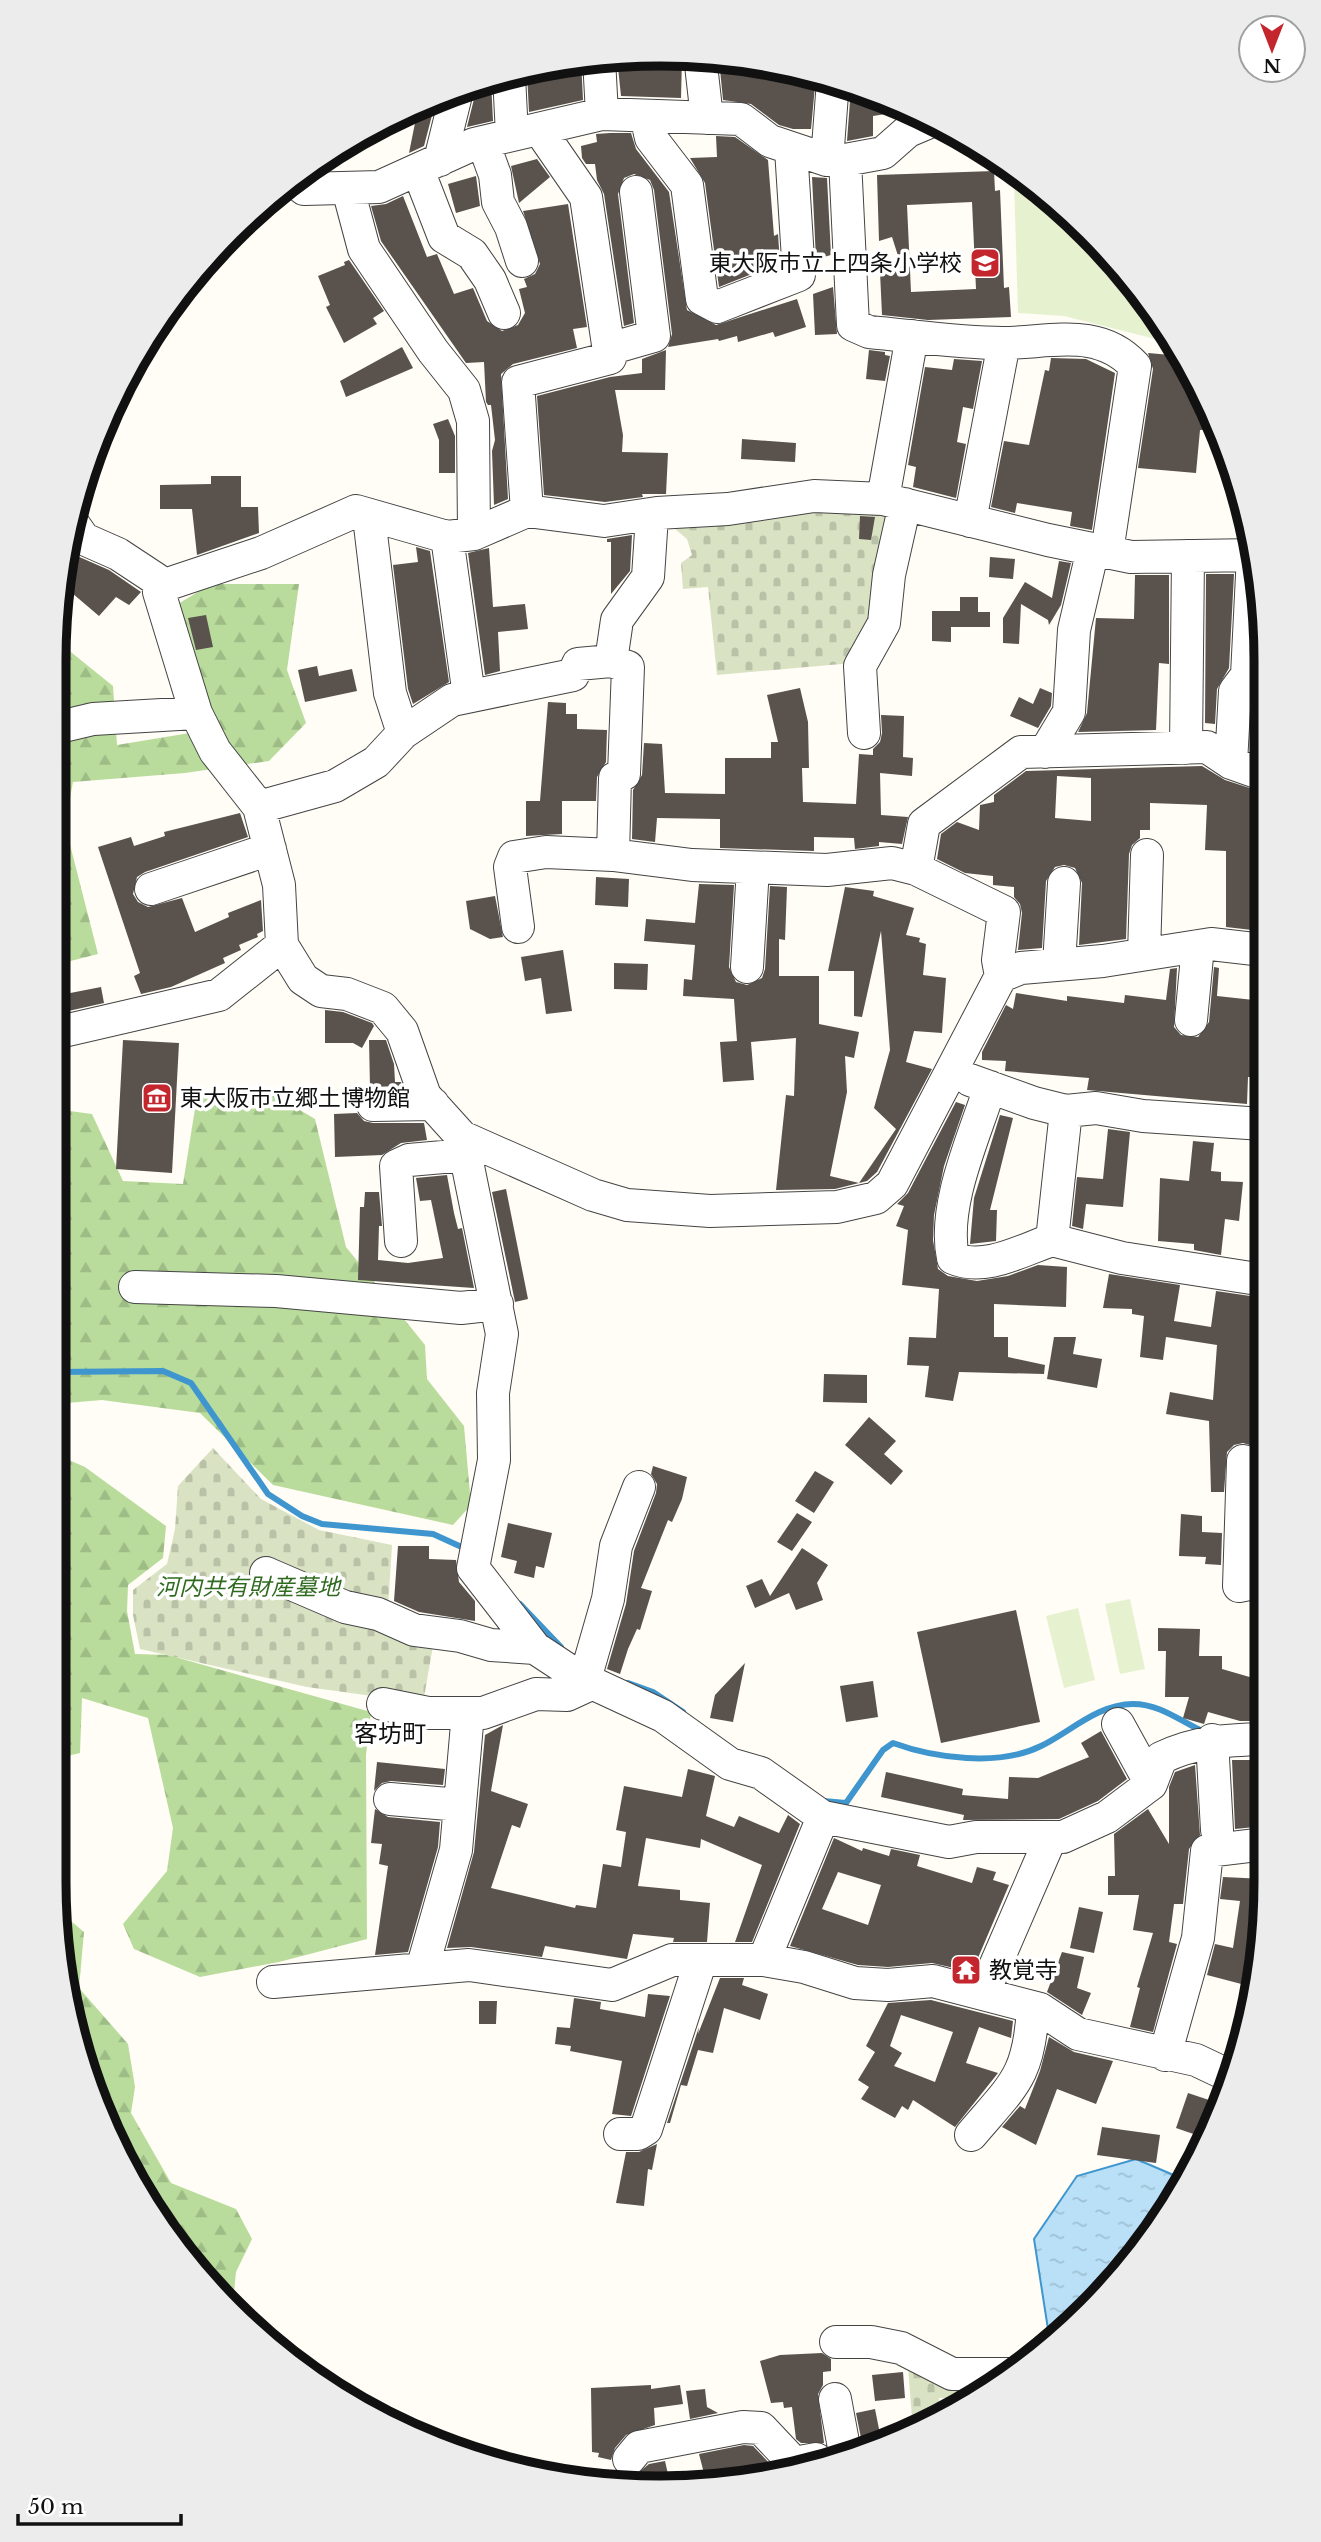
<svg xmlns="http://www.w3.org/2000/svg" width="1321" height="2542" viewBox="0 0 1321 2542" font-family="'Libre Baskerville','Noto Sans JP',serif">
<style>
.forest{fill:url(#forest-firs)}
.cemetery{fill:url(#cemetery-stones)}
.pitch{fill:#e6f2cf}
.water{fill:url(#water-ripples);stroke:#3f96cf;stroke-width:2}
.lines{fill:none;stroke-linecap:round;stroke-linejoin:round}
.stream{stroke:#3f96cf;stroke-width:6}
.building{fill:#5a524d;fill-rule:evenodd}
.minor-casing{stroke:#444;stroke-width:34}
.minor{stroke:#fff;stroke-width:32}
.labels{text-anchor:middle;dominant-baseline:central;stroke-width:7;stroke-linejoin:round;paint-order:stroke}
.poi-label{font-size:23px;fill:#111;stroke:#fff;text-anchor:start}
.park-label{font-size:23px;font-style:italic;fill:#2f6b1f;stroke:#fff}
.neighbourhood-label{font-size:24px;fill:#111;stroke:#fff}
.rim{fill:none;stroke:#111;stroke-width:9}
</style>
<defs>
<pattern id="forest-firs" width="22" height="20" patternUnits="userSpaceOnUse" patternTransform="scale(1.75)"><rect width="22" height="20" fill="#b9dc9c"/><path d="M5 1l3.5 6h-7zM16 11l3.5 6h-7z" fill="#9ebc85"/></pattern>
<pattern id="cemetery-stones" width="16" height="16" patternUnits="userSpaceOnUse" patternTransform="scale(1.75)"><rect width="16" height="16" fill="#d9e3c4"/><path d="M2 7V4a2 2 0 0 1 4 0v3zM10 15v-3a2 2 0 0 1 4 0v3z" fill="#b9c2a7"/></pattern>
<pattern id="water-ripples" width="26" height="14" patternUnits="userSpaceOnUse" patternTransform="scale(1.75)"><rect width="26" height="14" fill="#b9e0f7"/><path d="M2 4q2-2 4 0t4 0M15 11q2-2 4 0t4 0" fill="none" stroke="#9ebfd3"/></pattern>
</defs>
<rect width="100%" height="100%" fill="#fffdf5"/>
<!-- forest -->
<path class="forest" d="M211 584H299L287 670 306 723 269 761 185 773 73 782 65 825 98 954 55 965 56 640 113 686 117 745 220 728 203 699 178 604Z
M266 1090 315 1119 346 1247 425 1345 427 1379 464 1426 471 1505 453 1525 273 1485 200 1413 102 1400 55 1404V1109L92 1114 123 1181 183 1184 197 1096Z
M55 1454 85 1467 166 1526 163 1558 128 1585 127 1611 135 1654 168 1655 371 1712 366 1755 367 1939 279 1962 200 1977 134 1949 123 1924 167 1871 173 1828 148 1718 82 1698 80 1753 54 1759Z
M59 1911 84 1932 79 1988 128 2044 135 2087 131 2113 171 2183 236 2209 252 2239 236 2272 233 2301 180 2251 87 2077Z"/>
<!-- cemetery -->
<path class="cemetery" d="M898 507 879 625 853 663 717 675 708 587 683 589 681 563 692 555 687 539 674 528V517Z
M213 1448 261 1499 319 1530 392 1545 388 1609 433 1646 423 1703 307 1687 140 1649 133 1615V1590L167 1564 175 1529 178 1486Z
M908 2367 977 2380 978 2396 939 2398 938 2417 913 2431Z"/>
<!-- pitch -->
<path class="pitch" d="M1014 181C1062 188 1131 286 1164 323L1175 344 1064 316 1018 313Z
M1130 1599 1145 1669 1120 1674 1105 1604Z
M1078 1608 1095 1680 1064 1688 1046 1616Z"/>
<!-- water -->
<path class="water" d="M1136 2159 1183 2179 1089 2310 1050 2342 1034 2239 1077 2176Z"/>
<g class="lines">
<!-- stream -->
<path class="stream" d="M55 1372 163 1371 191 1383 268 1494 302 1516 322 1524 433 1534 466 1549
M520 1604 561 1647
M628 1683 653 1692 683 1712
M823 1801 846 1803 883 1750 893 1743C934 1758 999 1767 1041 1746 1070 1732 1098 1704 1133 1704 1160 1704 1180 1721 1202 1731"/>
</g>
<!-- building -->
<path class="building" d="M644 57 682 58 681 98 621 96 617 58Z
M719 59 816 75 811 129H793L779 125 751 104 723 100Z
M581 60 583 100 529 112 527 72Z
M491 81 493 121 467 127 475 95 474 84Z
M851 88 856 89 911 110 873 116V136L847 141Z
M436 100 424 146 409 153 418 108Z
M610 133H631L636 149 669 192 687 310 716 325 797 299 806 327 775 337 773 332 738 342 737 336 719 341 718 339 668 347 672 334 654 190 650 180 634 174 624 178 618 194 634 323 624 326 604 194 597 180 595 164H586L582 158 581 146 597 142 596 134Z
M716 136 735 137 768 160 774 236 778 234 780 263 719 287 705 183 690 158 717 157Z
M537 159 550 177 519 203 511 166Z
M994 171 995 191 1000 190 1004 288 1009 287 1011 317 928 320 882 315 880 272 901 265 892 237 879 241 877 175ZM972 202 976 289 911 292 907 205Z
M476 176 480 206 456 213 448 184Z
M812 177 827 178 831 255 816 259Z
M403 196 427 257 437 254 454 294 473 288 487 321 502 331 518 325 525 313 519 289 527 287 524 279 535 274 540 264 523 211 568 204 587 327 573 329 577 348 513 364 501 374 508 499 494 505 492 451 495 440 491 405H488L486 402 484 362 466 363 381 241 371 206 386 204Z
M349 260 384 311 373 318 377 324 344 343 326 307 330 305 318 276 345 265 344 262Z
M833 287 837 334 815 335 813 294Z
M402 347 413 368 346 397 340 381Z
M666 350 665 390H615L623 435 622 452 668 453 666 494H642L643 497 605 502 544 495 537 396 610 377 642 373V359Z
M869 350 885 352V355L890 356 885 381 866 379Z
M1148 353 1182 356 1221 429 1200 430 1196 473 1138 468 1153 369Z
M1051 358 1086 359 1115 373 1092 530 1070 526 1072 512 1017 503 1015 513 991 507 1004 441 1029 445 1045 370 1049 371Z
M954 359 982 361 973 409 963 407 957 442 966 444 956 498 913 487 916 467 908 465 925 367 952 370Z
M448 419 455 436V473H439V440L433 424Z
M742 439 796 443 795 462 741 459Z
M211 476H241V507H258L259 533 197 555 192 509H160V485L211 484Z
M860 516 875 517 871 540 859 539Z
M632 535 630 571 611 594V542H607V539Z
M416 547 430 551 449 682 413 704 408 689 393 565 418 562Z
M68 548 77 556 109 570 141 592 129 605 116 597 99 616 72 593 56 616Z
M489 548 493 607 525 604 528 629 498 632 500 671 485 675 468 553Z
M990 557 1015 559 1013 579 989 577Z
M1059 561 1071 563 1061 605 1049 625 1048 620 1021 604 1019 644 1003 643V618L1025 582 1052 598Z
M1206 574H1234L1229 668 1217 689 1215 724 1205 723Z
M1135 575H1169V664L1159 663 1156 730 1078 732 1087 713 1096 618 1134 619Z
M960 597H978V612H990V627H951V642L932 641V611H960Z
M206 615 213 647 196 650 188 618Z
M317 666 319 676 352 669 357 691 305 702 298 670Z
M1262 686V754L1250 750 1253 698Z
M800 688 808 722 809 768H802L803 802 856 804 859 754 873 755V749L880 742 882 733 881 715 904 716 903 757 913 758 912 776 880 773 881 815 908 817 902 844 879 842V846L855 849 854 838 814 837V851L720 848V819L657 818 655 842 632 839 633 790 642 775 644 743 662 744 665 793 725 794V758H771V742H778L767 695Z
M1040 688 1052 693 1051 706 1038 728 1010 716 1019 697 1033 704Z
M548 702 566 703V714H577V729L607 730 606 762 597 777 596 801H562V834L526 836V801H540Z
M1202 766 1225 780 1262 792V838L1252 930 1226 927V851L1205 850 1207 805 1150 803V830H1140V838L1132 845 1129 854 1126 939 1079 945 1082 883 1075 868 1064 865 1055 867 1046 881 1042 948 1018 950 1022 913 1020 904 1014 897V887L993 885V876L965 873 937 859 941 834 957 822 979 830 980 805 994 802V795L1026 771ZM1057 776 1091 778V821L1055 818Z
M240 813 248 837 145 872 137 877 133 894 138 902 148 907 182 898 195 932 229 917 228 913 261 900 263 931 257 934 258 937 239 945 241 950 223 958 225 963 171 987 141 994 134 976 140 973 98 847 131 837 134 846 165 836 164 832Z
M596 877 629 879 628 907 595 905Z
M699 884 734 885 729 967 736 982 747 985 762 978 765 969 770 886 787 887 785 940 779 939V976H819V1024L859 1032 854 1058 845 1056 847 1092 830 1176 859 1183 896 1129 874 1108 890 1050 881 931 862 1017 854 1016V971H828L845 887 874 891 873 896 914 908 906 935 920 938 919 942 926 944 923 975 946 978 942 1033 914 1031 906 1062 932 1069 877 1172 867 1181 835 1189 776 1190 786 1095 794 1096 796 1038 751 1042 754 1080 723 1082 720 1042 737 1041 734 999 683 996 684 979 692 980 695 945 644 941 646 919 695 923Z
M495 896 503 937 490 939 470 929 466 901Z
M563 950 572 1011 546 1014 541 978 525 981 521 957Z
M614 963 648 964 647 990 614 989Z
M1214 967 1219 968 1217 996 1263 1001 1260 1077H1248L1247 1104 1087 1090 1089 1078 1005 1071 1006 1061 982 1060V1052L1006 1005 1013 1009 1016 993 1067 1001V996L1124 1003 1125 995 1166 1000 1170 969 1177 968 1174 1027 1181 1035 1198 1037 1209 1022Z
M101 987 104 1003 55 1014V996Z
M325 1010 343 1012 372 1023 374 1026 362 1048 353 1043H325Z
M123 1040 179 1043 172 1173 116 1169Z
M369 1040H386L394 1064 395 1082H401L402 1086 370 1087Z
M956 1102 965 1105 944 1166 934 1215 933 1240 938 1269 948 1276 977 1281 1008 1276 1038 1265 1067 1267 1066 1307 994 1304V1337H1008V1357L1045 1365 1044 1374 959 1372 953 1401 925 1397 929 1366 907 1365 909 1337 936 1338 939 1289 902 1285 908 1230 896 1226 904 1206 897 1204 908 1193Z
M357 1113 364 1121 373 1123H424L427 1140 401 1143 382 1155 335 1157 334 1114Z
M1000 1115 1013 1118 990 1210H997L996 1241 970 1244 974 1198Z
M1108 1129 1130 1132 1123 1207 1086 1204 1083 1229 1072 1226 1077 1177 1103 1179Z
M1193 1141 1214 1143 1211 1171 1221 1172V1181L1243 1182 1239 1221 1225 1219 1221 1255 1194 1250V1244L1158 1241 1160 1178 1189 1181Z
M447 1175 454 1213 458 1229 462 1228 474 1288 358 1280 360 1207H364L365 1192H379L382 1226H379L378 1260 408 1263 443 1258 431 1200 420 1201 416 1178Z
M506 1189 528 1299 515 1302 492 1192Z
M1109 1274 1180 1285 1174 1321 1211 1327 1216 1291 1264 1298V1492H1260L1259 1453 1253 1446 1243 1443 1234 1445 1227 1452 1224 1492H1211L1209 1421 1166 1414 1170 1392 1213 1400 1217 1345 1166 1337 1163 1360 1140 1357 1144 1316 1132 1314V1309L1103 1308Z
M1054 1337H1076L1073 1354 1102 1359 1097 1388 1047 1379Z
M824 1374 867 1375V1403L823 1402Z
M869 1417 896 1441 884 1454 903 1471 891 1485 845 1445Z
M653 1466 687 1477 682 1499 672 1522 668 1520 641 1588 652 1591 640 1630 637 1629 628 1649 620 1674 607 1669 626 1604 634 1551 656 1493 657 1484 651 1474Z
M815 1471 834 1482 814 1513 795 1501Z
M797 1513 812 1522 792 1551 777 1542Z
M1181 1514 1202 1516V1532L1222 1533 1221 1565 1205 1564 1206 1557 1179 1556Z
M508 1523 552 1533 544 1568 536 1566 534 1578 514 1573 517 1561 501 1557Z
M398 1546H429V1559L456 1560 459 1582 475 1601V1621L419 1612 394 1601Z
M802 1548 828 1565 817 1583 823 1600 796 1610 789 1593 755 1608 746 1586 762 1579 770 1596Z
M1016 1610 1040 1722 941 1743 917 1632Z
M1158 1628 1200 1629 1199 1656H1222V1669L1260 1680 1258 1689 1264 1691 1255 1721H1240L1208 1712 1204 1724 1183 1718 1189 1697H1165L1166 1651H1158Z
M745 1663 733 1722 710 1718 715 1695Z
M873 1681 878 1717 846 1722 840 1686Z
M503 1725 491 1791 528 1804 520 1828 512 1825 491 1888 575 1908 576 1905 596 1908 603 1864 621 1867 626 1832 616 1830 624 1786 682 1797 688 1769 715 1776 706 1816 734 1827 739 1816 779 1833 788 1815 800 1824 752 1942H735L762 1865 701 1839 700 1848 646 1838 638 1886 680 1890V1900L710 1903 707 1942H673L674 1938 633 1934 627 1959 545 1946 542 1957 471 1947 447 1948 474 1852 485 1735Z
M1101 1731 1127 1779 1098 1801 1059 1819 963 1820 964 1815 881 1797 886 1772 963 1789 962 1795 1008 1799 1009 1777 1038 1778 1089 1757 1081 1743Z
M1232 1760H1258V1802H1265V1826L1235 1829Z
M377 1762 445 1769 443 1785 391 1781 382 1783 374 1791Z
M1195 1765 1200 1835 1189 1849 1183 1904H1174L1169 1942 1177 1944 1153 2032 1130 2027 1140 1988 1137 1987 1153 1933 1133 1930 1139 1895H1108V1876H1115L1114 1834 1148 1809 1169 1844V1787L1175 1772Z
M375 1809 388 1817 440 1822 438 1847 408 1952 375 1955 388 1866 379 1864 382 1844 371 1843Z
M834 1838 862 1851 863 1848 889 1856 891 1849 920 1855 917 1866 972 1883 977 1867 996 1872 993 1880 1009 1885 972 1972 932 1963 888 1967 858 1965 790 1946ZM838 1872 881 1885 868 1925 822 1909Z
M1223 1877 1265 1879V1921L1249 1986 1207 1975 1215 1944 1233 1948 1240 1901 1220 1899Z
M1079 1907 1103 1912 1094 1953 1070 1948Z
M1062 1952 1084 1957 1077 1988 1091 1993 1082 2015 1047 1992Z
M720 1978H744L742 1985 768 1994 760 2020 724 2008 713 2053 698 2050 687 2086 681 2085 670 2123H667L699 2027 698 2034Z
M648 1994 670 1996 631 2116 612 2114 622 2061 570 2051 571 2046 555 2044 557 2027 570 2028 574 1998 601 2002 600 2009 645 2017Z
M931 2000 1013 2021 1011 2038 979 2027 966 2063 998 2073 955 2127 913 2100 908 2110 902 2106 895 2118 861 2099 869 2087 858 2080 875 2052 866 2046 888 2003ZM901 2015 953 2032 935 2082 894 2066 902 2053 890 2046Z
M479 2001H497L496 2024H479Z
M1049 2037 1074 2052 1113 2061 1096 2104 1057 2089 1036 2145 1002 2127 1020 2106 1025 2109 1040 2071Z
M1188 2093 1221 2104 1208 2139 1176 2128Z
M1102 2127 1160 2135 1156 2163 1097 2155Z
M657 2144 652 2170 648 2169 644 2206 616 2203 626 2152H639Z
M822 2353 831 2359V2371L823 2372V2385L818 2394 824 2443H801L796 2439 792 2407 784 2408 783 2402 771 2403 760 2361 780 2355Z
M903 2372 905 2398 875 2401 872 2375Z
M651 2385V2389L680 2385 683 2404 654 2408 655 2425 626 2435 615 2448 611 2460 598 2457 599 2453 592 2452 591 2388Z
M705 2389 707 2407 718 2413 690 2419 686 2391Z
M875 2409 881 2439 862 2443 856 2413Z
M744 2445 753 2446 775 2469 707 2485 699 2454Z
M665 2461 670 2483 635 2480 634 2476 649 2464Z"/>
<g class="lines">
<!-- minor casing -->
<g class="minor-casing">
<path id="minor" d="M700 56 707 118
M599 59 602 114
M509 76 512 135
M646 116 651 138 687 185 702 299 717 307 799 275 791 149
M483 142 495 175 498 202 511 227 522 261
M440 160 457 91
M827 160 833 81
M845 160 853 325 869 332C913 336 959 343 1003 343 1049 343 1098 326 1135 366L1107 552
M418 170 444 237 472 254 490 280 504 313
M294 181 304 189 379 187 474 144 602 114 741 119 770 141 827 160H845L883 153 908 131 934 120
M348 189 364 249 433 351 464 390 473 421 474 534
M609 349 654 336 636 192
M883 499 912 336
M527 511 518 382 610 358 586 197 539 129
M369 517 390 693 403 733
M970 521 1004 343
M72 522 84 539 118 554 165 585
M447 537 469 696
M1255 555 1131 557 1048 540 883 499 814 496 728 509 657 513 604 521 527 511 474 534 447 537 356 511 261 553 165 585 159 592 196 713 215 751 259 807 279 885 282 945 303 979 321 991 347 994 383 1008 402 1031 425 1096 462 1137 593 1195 627 1205 710 1211 837 1207 876 1198 892 1184 1001 976 1021 968 1103 961 1211 944 1263 950
M611 661 628 667 624 774 615 778 613 855
M55 728 93 719 196 713
M864 733 860 666 884 623 889 575 905 504
M1186 748 1188 556
M1045 752 1069 712 1074 630 1093 549
M1231 763 1235 691 1247 675 1253 555
M259 807 335 786 376 762 403 733 452 700 573 675 578 664 611 661 617 620 648 577 652 516
M916 869 924 824 1021 752 1207 747 1231 763 1262 774
M151 889 270 849
M518 927 510 867 514 857 546 852 613 855 692 865 827 870 892 863 916 869 1004 912 998 960 1001 976
M1144 954 1147 855
M1059 964 1064 883
M747 967 753 868
M1191 1020 1198 946
M55 1033 219 995 282 945
M970 1080 1034 1103 1066 1111 1096 1108 1143 1116 1263 1124
M990 1087C974 1138 942 1205 953 1258 985 1272 1022 1250 1052 1240L1066 1111
M373 1105 433 1104
M462 1137 502 1334 493 1393 494 1460 473 1568 535 1648
M1052 1240 1122 1258 1264 1280
M401 1241 396 1166 409 1160 466 1155
M135 1287 276 1291 461 1308 497 1304
M1243 1461 1239 1586 1264 1581
M266 1573 345 1607 378 1614 414 1630 460 1636 491 1645 535 1648 579 1677 663 1716 730 1764 761 1773 823 1817 949 1842 976 1837H1063L1107 1817 1151 1784 1161 1758C1196 1741 1226 1740 1265 1739
M585 1679 608 1599 616 1546 639 1487
M383 1704 428 1713H483L536 1694 567 1695 593 1683
M1118 1724 1151 1784
M1212 1740 1217 1830
M390 1799 460 1805
M764 1960 823 1817
M422 1969 456 1850 468 1713
M273 1982 469 1965 612 1985 672 1960H764L804 1967 855 1983 888 1985 933 1981 1040 2009 1078 2034 1196 2060 1232 2077
M983 1994 1051 1837
M1165 2055 1198 1938 1207 1851 1265 1844
M620 2134H638L646 2129 701 1960
M971 2135C1014 2084 1029 2077 1033 2008
M836 2342H871L901 2348 952 2374H1011
M835 2399 845 2453
M629 2459 639 2447 743 2427 761 2428 794 2463 816 2459"/>
</g>
<!-- minor -->
<use href="#minor" class="minor"/>
</g>
<!-- icons -->
<defs>
<g id="school-square" transform="scale(1.575)"><rect x="-9" y="-9" width="18" height="18" rx="4" fill="#c4262e" stroke="#fff"/><path d="M0-5L7-2L0 1L-7-2ZM-4 1L0 2.5L4 1V4Q0 6-4 4Z" fill="#fff"/></g>
<g id="museum-square" transform="scale(1.575)"><rect x="-9" y="-9" width="18" height="18" rx="4" fill="#c4262e" stroke="#fff"/><path d="M0-6L6-3V-2H-6V-3ZM-5-1h2V3h-2ZM-1-1h2V3h-2ZM3-1h2V3H3ZM-6 4H6V6H-6Z" fill="#fff"/></g>
<g id="temple-square" transform="scale(1.575)"><rect x="-9" y="-9" width="18" height="18" rx="4" fill="#c4262e" stroke="#fff"/><path d="M0-6L5-2H3V0L6.5 2.5H4V6H1.5V3h-3V6H-4V2.5H-6.5L-3 0V-2H-5Z" fill="#fff"/></g>
</defs>
<g fill-rule="evenodd">
<use href="#school-square" x="985" y="263"/>
<use href="#museum-square" x="157" y="1098"/>
<use href="#temple-square" x="966" y="1970"/>
</g>
<g class="labels">
<!-- poi labels -->
<g class="poi-label">
<text x="962" y="263" text-anchor="end">東大阪市立上四条小学校</text>
<text x="180" y="1098">東大阪市立郷土博物館</text>
<text x="989" y="1970">教覚寺</text>
</g>
<!-- park labels -->
<g class="park-label">
<text x="248" y="1587">河内共有財産墓地</text>
</g>
<!-- neighbourhood labels -->
<g class="neighbourhood-label">
<text x="390" y="1733">客坊町</text>
</g>
</g>
<!-- crop -->
<path d="M0 0H1321V2542H0ZM660 66H660A594 594 0 0 1 1254 660V1882A594 594 0 0 1 660 2476H660A594 594 0 0 1 66 1882V660A594 594 0 0 1 660 66Z" fill="#ececec" fill-rule="evenodd"/>
<path class="rim" d="M660 66H660A594 594 0 0 1 1254 660V1882A594 594 0 0 1 660 2476H660A594 594 0 0 1 66 1882V660A594 594 0 0 1 660 66Z"/>
<!-- north arrow -->
<g transform="translate(1272 49) rotate(180)"><circle r="33" fill="#ffffff" stroke="#a0a0a0" stroke-width="2"/>
<path d="M0-5L12 26L0 18L-12 26Z" fill="#c4262e"/>
<text y="-10" font-size="19" font-weight="bold" text-anchor="middle" fill="#111111">N</text>
</g>
<!-- scale -->
<path d="M18 2514v10h163v-10" fill="none" stroke="#111111" stroke-width="3.5"/>
<text x="28" y="2514" font-size="21" fill="#111111" stroke="#ffffff" stroke-width="5" paint-order="stroke">50 m</text>
</svg>
